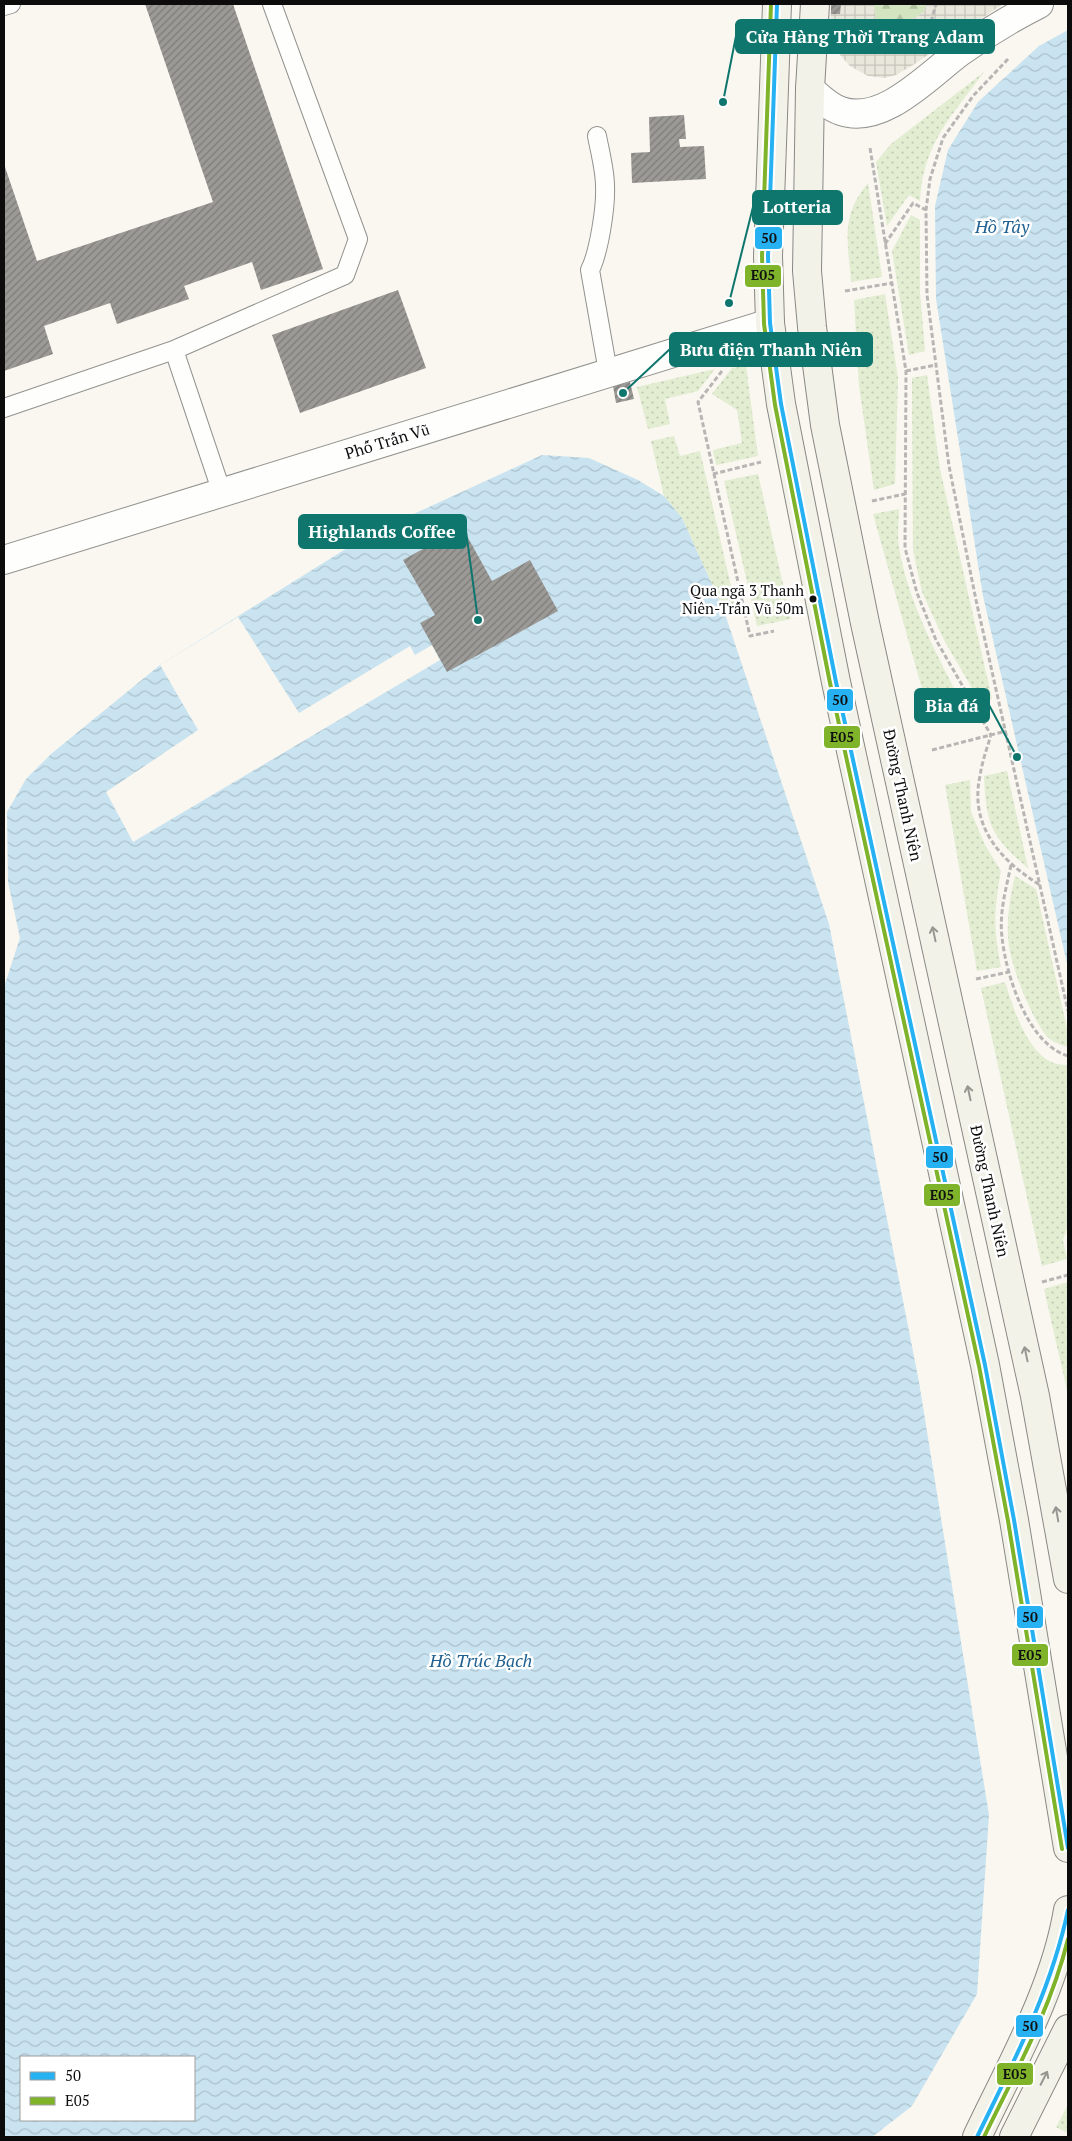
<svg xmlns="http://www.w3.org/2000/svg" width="1072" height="2141" viewBox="0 0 1072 2141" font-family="'PT Serif',serif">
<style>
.grass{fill:url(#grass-dots)}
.forest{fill:url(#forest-firs)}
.plaza{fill:url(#plaza-grid)}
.water{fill:url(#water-waves);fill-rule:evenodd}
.pier{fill:#f9f7f0}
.building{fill:url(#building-hatch)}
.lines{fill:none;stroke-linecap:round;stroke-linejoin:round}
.service-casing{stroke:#93928f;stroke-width:20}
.minor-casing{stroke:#93928f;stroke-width:30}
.tertiary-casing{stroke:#93928f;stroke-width:30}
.secondary-casing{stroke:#898885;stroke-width:30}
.path{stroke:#b7b6b5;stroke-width:3;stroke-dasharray:5 2.5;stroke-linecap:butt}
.service{stroke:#fefefd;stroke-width:18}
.minor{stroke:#fefefd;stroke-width:28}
.tertiary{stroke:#fefefd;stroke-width:28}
.secondary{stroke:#f3f2e9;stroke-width:28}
.bus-1-casing{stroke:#fff;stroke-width:8}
.bus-2-casing{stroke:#fff;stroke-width:8}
.bus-1{stroke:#26b1f3;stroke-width:4}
.bus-2{stroke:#7fb32a;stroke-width:4}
.oneway{stroke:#979691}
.bus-dot{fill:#0c0c0c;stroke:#fff;stroke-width:2}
.labels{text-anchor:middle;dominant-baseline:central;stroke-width:5;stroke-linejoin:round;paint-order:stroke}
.bus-label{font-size:15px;fill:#0c0c0c;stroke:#fff;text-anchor:end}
.street-label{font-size:16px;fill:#0c0c0c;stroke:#fff}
.water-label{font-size:18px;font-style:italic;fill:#206192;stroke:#fff}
.leader{fill:none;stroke:#0f766e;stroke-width:2}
.callout-dot{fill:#0f766e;stroke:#fff;stroke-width:2}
.callout{fill:#0f766e;stroke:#0f766e;stroke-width:2}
.callout-label{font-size:18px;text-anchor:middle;font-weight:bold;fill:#fff}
.line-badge{stroke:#fff;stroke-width:2}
.pale-badge-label{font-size:14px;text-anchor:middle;font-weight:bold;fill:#111}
</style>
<defs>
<pattern id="grass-dots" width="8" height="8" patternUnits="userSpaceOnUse" patternTransform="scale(1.25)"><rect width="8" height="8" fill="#e2edd2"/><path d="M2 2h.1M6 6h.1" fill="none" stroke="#c1cab3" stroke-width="1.8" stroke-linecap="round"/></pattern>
<pattern id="forest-firs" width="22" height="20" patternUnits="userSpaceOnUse" patternTransform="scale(1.25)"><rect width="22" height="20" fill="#d3e4c0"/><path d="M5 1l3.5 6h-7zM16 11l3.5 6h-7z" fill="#b4c2a4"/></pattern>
<pattern id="plaza-grid" width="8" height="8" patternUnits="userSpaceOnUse" patternTransform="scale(1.25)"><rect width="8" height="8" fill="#e9e6dc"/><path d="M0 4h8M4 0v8" fill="none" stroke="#c7c4bc"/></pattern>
<pattern id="water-waves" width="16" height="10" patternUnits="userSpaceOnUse" patternTransform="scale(1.25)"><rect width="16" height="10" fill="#c9e3f0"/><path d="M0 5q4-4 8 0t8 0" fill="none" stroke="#abc2cd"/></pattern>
<pattern id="building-hatch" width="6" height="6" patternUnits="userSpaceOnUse" patternTransform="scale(1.25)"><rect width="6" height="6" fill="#9c9a96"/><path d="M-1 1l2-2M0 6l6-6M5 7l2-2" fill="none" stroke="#7e7c79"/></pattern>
</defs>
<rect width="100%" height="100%" fill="#f9f7f0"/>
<!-- grass -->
<path class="grass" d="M984 72C952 116 923 143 920 201L909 195 887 226 876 162 891 144Z
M868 183 882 277 851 282C848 241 840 217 868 183Z
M911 215 920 220V293L925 351 909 355 892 251Z
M885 294 898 378 895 484 874 490 859 386 854 300Z
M746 366 758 456 716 465 713 450 742 443 737 410 712 394 732 368Z
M715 369 698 391 665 399 670 424 648 429 637 387Z
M927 375 940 469 992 699 980 702 944 640 922 592 913 550 912 378Z
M674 436 680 456 700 451 736 608 724 611 682 518 664 496 651 441Z
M758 474 791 619 757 626 724 481Z
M899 509C899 521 897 535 899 547 908 603 938 656 963 706L929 714 873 514Z
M1007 771 1028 868C991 837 986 824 984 776Z
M970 780 971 812 985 845 1001 871C994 908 993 929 1001 967L977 971 945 785Z
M1015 876 1036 889 1068 1033V1047C1060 1045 1050 1041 1045 1034 1030 1015 1009 962 1008 937 1007 916 1010 897 1015 876Z
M1005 982C1014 1010 1031 1068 1068 1065V1225L1063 1240 1067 1259 1042 1266 981 988Z
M1068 1282V1395L1044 1289Z
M1068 2105V2133L1056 2127Z"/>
<!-- forest -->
<path class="forest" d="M874 4H926L924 12 891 33 882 32 876 25Z"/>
<!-- plaza -->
<path class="plaza" d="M830 4 831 14H839L841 4H874L876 25 882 32 891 33 924 12 926 4H1003L913 65 896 75 884 78 868 76 850 66 840 55 831 27Z"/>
<!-- water -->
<path class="water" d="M1068 30V968L983 596 936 299 935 206 948 150 978 102 1039 46Z
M542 455 589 458 638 480 664 496 682 518 724 611 829 924 919 1382 989 1815 977 1994 912 2106 872 2137H4V987L20 938 8 882 7 812 26 779 51 754 160 665 368 535ZM21 2057H194V2120H21Z"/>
<!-- pier -->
<path class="pier" d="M238 617 299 713 410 646 415 655 432 645 440 660 133 842 106 792 198 730 160 665Z"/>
<!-- building -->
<path class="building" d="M145 4H233L323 269 261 290 252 262 184 286 189 299 117 324 110 303 44 326 53 354 4 371V164L37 261 213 202Z
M831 4H841L840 14H831Z
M684 115 686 139H679L680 147 704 146 706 179 632 183 631 153 650 152 649 117Z
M398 290 426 368 300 413 272 335Z
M630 382 634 399 616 403 613 386Z
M462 527 492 581 530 560 558 611 447 672 420 623 435 615 403 560Z"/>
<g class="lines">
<!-- service casing -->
<g class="service-casing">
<path id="service" d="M4 6 11 4
M597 136C600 152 605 170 605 186 606 207 599 252 590 270L608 372
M174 350 345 275 358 239 272 4
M4 408 174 350 222 493"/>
</g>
<!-- minor casing -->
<g class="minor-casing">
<path id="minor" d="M4 560 770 323"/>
</g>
<!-- tertiary casing -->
<g class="tertiary-casing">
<path id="tertiary" d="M810 89C819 97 829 107 841 111 883 126 930 74 960 52 985 34 1011 18 1039 4"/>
</g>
<!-- secondary casing -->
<g class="secondary-casing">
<path id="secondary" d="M777 4 768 256 770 323 781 404 836 682 985 1365 1014 1520 1068 1848
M815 4 810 89 807 271 812 327 825 425 865 623 1035 1396 1068 1579
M977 2137C1011 2065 1055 1989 1068 1910
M1014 2137 1068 2029"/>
</g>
<!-- path -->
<path class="path" d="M927 36 936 4
M1008 59 973 96 943 138 930 179 926 210 927 295 949 466 976 600 1068 1011
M870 148 906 371 905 548 917 593 936 640 991 735C987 748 982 762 980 776 969 826 1001 861 1040 885
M885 244 913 203 926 210
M845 291 892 283
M722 371 698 402 750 636 774 631
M906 371 935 365
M713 474 761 462
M872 501 905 494
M932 750 1006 731
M1011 865C1006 889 999 913 1002 937 1006 976 1028 1044 1068 1056
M976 979 1009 972
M1042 1282 1068 1275"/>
<!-- service -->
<use href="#service" class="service"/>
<!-- minor -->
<use href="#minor" class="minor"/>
<!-- tertiary -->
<use href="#tertiary" class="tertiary"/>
<!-- secondary -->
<use href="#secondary" class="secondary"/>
<!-- bus-1 casing -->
<g class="bus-1-casing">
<path id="bus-1" d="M777 4 768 256 770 323 781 404 836 682 985 1365 1014 1520 1068 1848
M977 2137C1013 2063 1051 1991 1068 1910"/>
</g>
<!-- bus-2 casing -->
<g class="bus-2-casing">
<path id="bus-2" d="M771 4 762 256 764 324 775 405 830 683 979 1366 1008 1521 1062 1849
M984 2137C1015 2073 1051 2009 1068 1939"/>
</g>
<!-- bus-1 -->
<use href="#bus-1" class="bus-1"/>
<!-- bus-2 -->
<use href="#bus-2" class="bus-2"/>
</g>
<!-- one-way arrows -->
<defs><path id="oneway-shaft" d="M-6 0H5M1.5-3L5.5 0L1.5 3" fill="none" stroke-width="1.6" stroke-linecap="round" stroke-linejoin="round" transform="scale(1.25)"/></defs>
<g class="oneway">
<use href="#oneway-shaft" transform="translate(934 934) rotate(-102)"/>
<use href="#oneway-shaft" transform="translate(969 1093) rotate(-102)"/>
<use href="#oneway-shaft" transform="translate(1026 1354) rotate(-102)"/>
<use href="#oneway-shaft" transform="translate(1057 1514) rotate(-100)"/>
<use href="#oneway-shaft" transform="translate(1044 2078) rotate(-63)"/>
</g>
<!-- markers -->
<circle class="bus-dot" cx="813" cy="599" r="4.5"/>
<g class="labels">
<!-- bus labels -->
<g class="bus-label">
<text x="804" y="590">Qua ngã 3 Thanh<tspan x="804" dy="18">Niên-Trấn Vũ 50m</tspan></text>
</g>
<!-- street labels -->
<g class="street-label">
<text transform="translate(387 441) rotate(-17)">Phố Trấn Vũ</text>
<text transform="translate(903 795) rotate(78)">Đường Thanh Niên</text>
<text transform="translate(990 1191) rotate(78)">Đường Thanh Niên</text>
</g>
<!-- water labels -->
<g class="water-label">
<text x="1002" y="226">Hồ Tây</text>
<text x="481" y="1660">Hồ Trúc Bạch</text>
</g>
</g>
<!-- callouts -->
<path class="leader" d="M723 102L736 36M729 303L753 207M623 393L670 349M478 620L466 531M1017 757L989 705"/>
<g class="callout-dot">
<circle cx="723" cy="102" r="5"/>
<circle cx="729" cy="303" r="5"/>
<circle cx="623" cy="393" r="5"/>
<circle cx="478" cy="620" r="5"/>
<circle cx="1017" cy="757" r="5"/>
</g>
<g class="callout">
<rect x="736" y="20" width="258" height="33" rx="5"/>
<rect x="753" y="191" width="89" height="33" rx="5"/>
<rect x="670" y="333" width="202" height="33" rx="5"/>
<rect x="299" y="515" width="167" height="33" rx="5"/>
<rect x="915" y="689" width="74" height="33" rx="5"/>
</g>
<g class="callout-label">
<text x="865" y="43">Cửa Hàng Thời Trang Adam</text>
<text x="797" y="213">Lotteria</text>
<text x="771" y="356">Bưu điện Thanh Niên</text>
<text x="382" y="538">Highlands Coffee</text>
<text x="952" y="712">Bia đá</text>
</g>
<g class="line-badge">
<rect x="754" y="226" width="29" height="24" rx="5" fill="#26b1f3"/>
<rect x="744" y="264" width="38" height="24" rx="5" fill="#7fb32a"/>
<rect x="826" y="688" width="28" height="24" rx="5" fill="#26b1f3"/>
<rect x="823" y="725" width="38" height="24" rx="5" fill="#7fb32a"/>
<rect x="925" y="1145" width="29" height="24" rx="5" fill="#26b1f3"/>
<rect x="923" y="1183" width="38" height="24" rx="5" fill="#7fb32a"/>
<rect x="1016" y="1605" width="28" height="24" rx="5" fill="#26b1f3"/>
<rect x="1011" y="1643" width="38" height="24" rx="5" fill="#7fb32a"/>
<rect x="1015" y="2014" width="29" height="24" rx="5" fill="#26b1f3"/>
<rect x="996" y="2062" width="38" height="24" rx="5" fill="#7fb32a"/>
</g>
<g class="pale-badge-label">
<text x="769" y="243">50</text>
<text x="763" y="280">E05</text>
<text x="840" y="705">50</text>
<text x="842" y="742">E05</text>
<text x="940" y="1162">50</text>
<text x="942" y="1200">E05</text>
<text x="1030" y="1622">50</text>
<text x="1030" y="1660">E05</text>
<text x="1030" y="2031">50</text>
<text x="1015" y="2079">E05</text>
</g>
<!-- border -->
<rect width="1072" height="2141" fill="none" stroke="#0c0c0c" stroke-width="10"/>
<!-- legend -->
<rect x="20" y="2056" width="175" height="65" fill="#ffffff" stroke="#9e9e9e"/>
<rect x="30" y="2072" width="25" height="8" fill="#26b1f3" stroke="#9e9e9e"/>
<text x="65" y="2081" font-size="15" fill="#0c0c0c">50</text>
<rect x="30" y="2097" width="25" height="8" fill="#7fb32a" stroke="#9e9e9e"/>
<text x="65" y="2106" font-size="15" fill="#0c0c0c">E05</text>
</svg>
